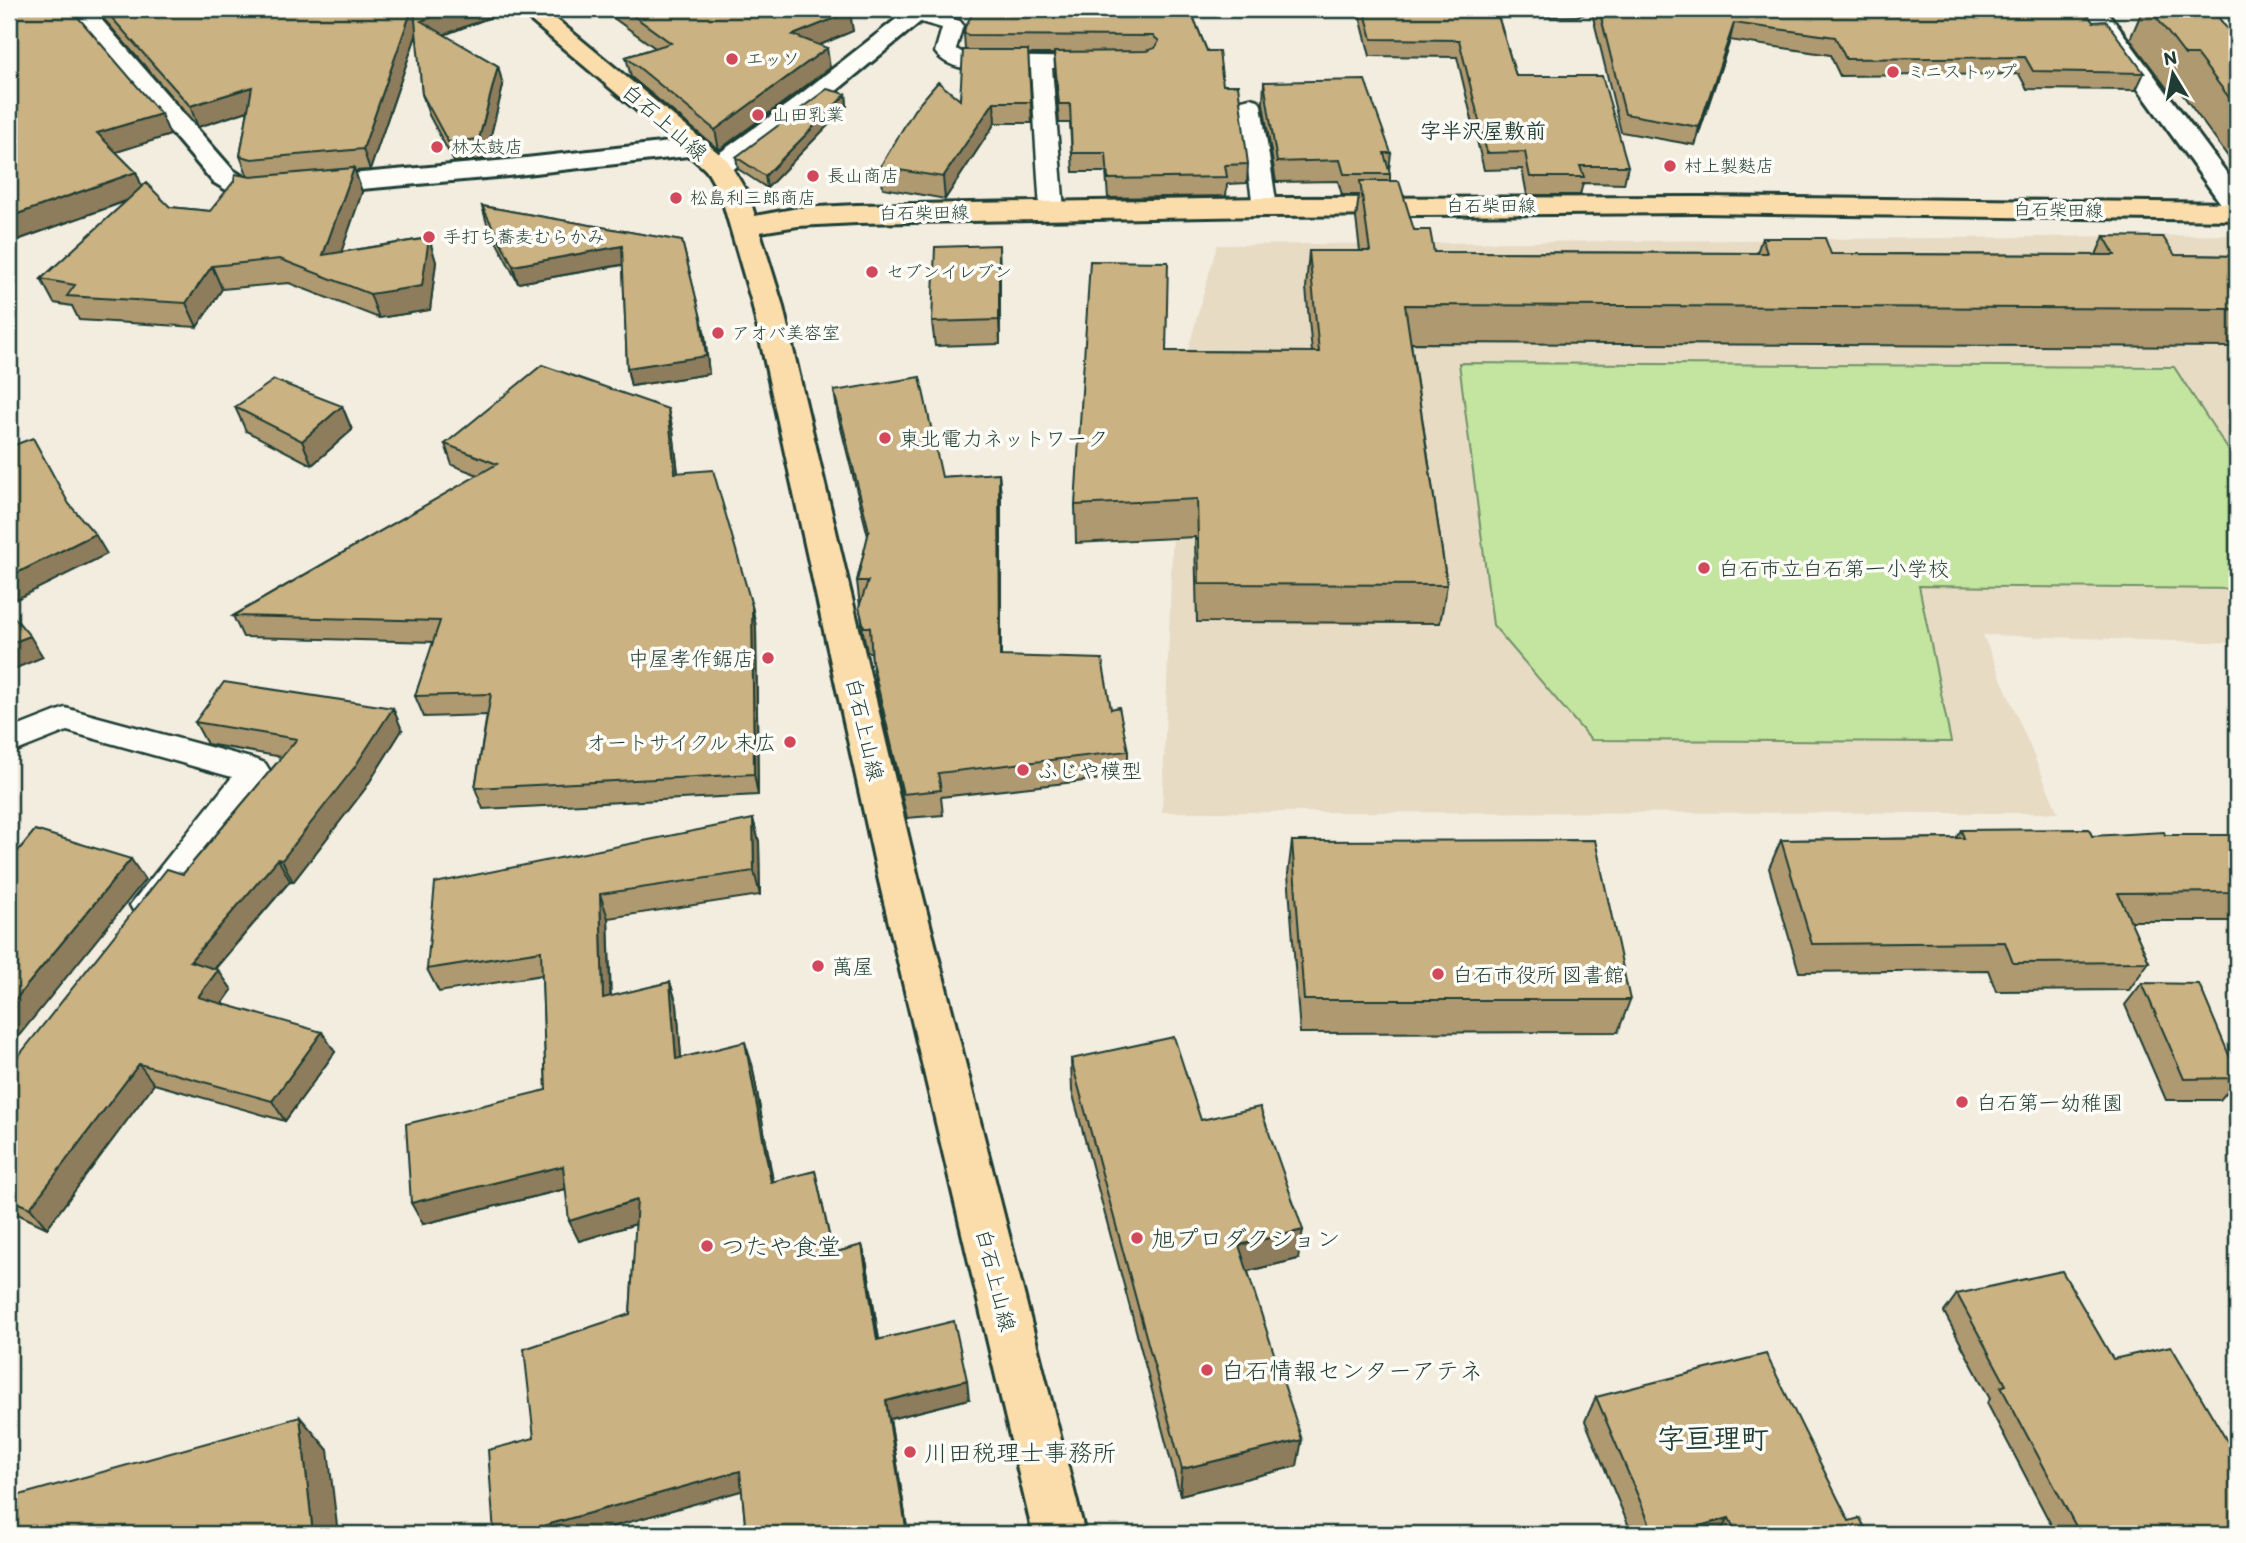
<svg xmlns="http://www.w3.org/2000/svg" width="2246" height="1543" viewBox="0 0 2246 1543" font-family="Itim,'Klee One',sans-serif">
<style>
.built{fill:#e7dbc4}
.green{fill:#c3e59f;stroke:#71916a;stroke-width:2}
.lines{fill:none;stroke-linecap:round;stroke-linejoin:round}
.lane-casing{stroke:#1f3d34;stroke-width:5}
.street-casing{stroke:#1f3d34;stroke-width:6}
.primary-casing{stroke:#1f3d34;stroke-width:6}
.lane{fill:#fdfcf7;fill-rule:evenodd}
.street{fill:#fdfcf7;fill-rule:evenodd}
.primary{fill:#fbddab;fill-rule:evenodd}
.wall{fill:#af9970;stroke:#1f3d34;stroke-width:2}
.shaded-wall{fill:#8e7d5b;stroke:#1f3d34;stroke-width:2}
.building{fill:#cbb282;stroke:#1f3d34;stroke-width:2}
.poi-dot{fill:#d1495b;stroke:#fdfcf7;stroke-width:2.5}
.labels{text-anchor:middle;dominant-baseline:central;stroke-width:7;stroke-linejoin:round;paint-order:stroke}
.far-poi-label{font-size:18px;fill:#1f3d34;stroke:#fdfcf7;text-anchor:start}
.far-street-label{font-size:18px;fill:#1f3d34;stroke:#fdfcf7}
.street-label{font-size:21px;fill:#1f3d34;stroke:#fdfcf7}
.far-quarter-label{font-size:21px;font-weight:bold;fill:#1f3d34;stroke:#fdfcf7}
.poi-label{font-size:21px;fill:#1f3d34;stroke:#fdfcf7;text-anchor:start}
.near-poi-label{font-size:24px;fill:#1f3d34;stroke:#fdfcf7;text-anchor:start}
.near-quarter-label{font-size:28px;font-weight:bold;fill:#1f3d34;stroke:#fdfcf7}
</style>
<rect width="100%" height="100%" fill="#f3ede0"/>
<filter id="ink" filterUnits="userSpaceOnUse"><feTurbulence type="fractalNoise" baseFrequency=".0143" numOctaves="2"/><feDisplacementMap in="SourceGraphic" scale="14" xChannelSelector="R" yChannelSelector="G"/><feConvolveMatrix kernelMatrix="1 2 1 2 8 2 1 2 1" color-interpolation-filters="sRGB"/></filter>
<g filter="url(#ink)">
<!-- built -->
<path class="built" d="M2237 235V643L1983 635 2058 813 1162 812 1174 501 1182 371 1217 245Z"/>
<!-- green -->
<path class="green" d="M1459 363 2174 367 2237 463V589L1919 586 1951 742 1591 740 1493 625Z"/>
<g class="lines">
<!-- lane casing -->
<g class="lane-casing">
<path id="lane" d="M917 9 960 21 963 25 956 49 969 56 1103 58 1107 62 1103 66 1052 68 1064 210 1060 215H1044L1040 210 1031 68C1003 68 953 78 935 52L942 28 907 18 904 14 907 10Z
M1491 9H1586L1583 13 1576 15 1500 16 1493 14Z
M1250 98 1258 100 1261 105 1277 207 1273 212H1257L1253 207 1239 105 1242 100Z
M65 708 254 759 265 763 270 771 159 914 147 918 135 914 130 905 232 777 67 731 9 754V730Z"/>
</g>
<!-- street casing -->
<g class="street-casing">
<path id="street" d="M67 9H92L233 170 247 179 260 182 508 160 697 139 707 141 711 147 707 153 697 155 508 176 260 198 228 191 213 182Z
M909 9H936L807 115 728 173 718 175 708 173 704 167 708 161 789 103Z
M2081 9H2105L2237 187V214L2227 212Z"/>
</g>
<!-- primary casing -->
<g class="primary-casing">
<path id="primary" d="M517 9H544L728 161 749 196 755 216 798 208 857 205 1265 198 1700 197 2237 203V220L1700 213 1265 216 857 223 798 226 760 232 782 303 918 877 1085 1534H1033L878 877 752 303 721 196 707 171 687 153Z"/>
</g>
<!-- lane -->
<use href="#lane" class="lane"/>
<!-- street -->
<use href="#street" class="street"/>
<!-- primary -->
<use href="#primary" class="primary"/>
</g>
<!-- wall -->
<path class="wall" d="M95 9H512L444 35 498 66 503 86 485 159 454 162 429 115 422 94 417 33 370 170 355 171 362 192 341 252 429 238 436 262 430 310 379 318 289 283 222 289 197 327 79 320 72 306 54 303 41 279 127 201 9 243V11L170 135 116 152 136 172 142 187 170 207 210 211 248 177 240 156 248 111 198 127Z
M601 9H847L853 31 820 45 830 68 719 150 631 77 626 57 655 48Z
M1190 9 1207 51 1223 85 1248 164 1247 183 1227 184 1226 196 1108 198 1106 172H1073L1070 123H1059L1054 54H1028L1032 123H995L945 199 883 188 880 167 960 100 965 50 964 33Z
M1358 9H1496L1516 76 1628 166 1624 184 1583 183 1580 195H1527L1522 169 1484 170 1457 57 1370 56Z
M1591 9H2083L2093 22 2144 73 2136 90 2027 89 2019 74 1840 76 1830 55 1730 40 1695 145 1621 132Z
M2143 9H2212L2237 42V169L2180 91H2169L2130 39Z
M1264 82 1391 153 1389 170 1390 174V181L1414 230 1434 252 1757 253 1762 238 1831 254 2096 255 2104 236 2175 255 2237 256V347L1411 343 1447 585 1440 623 1197 622 1195 537 1076 543 1075 505 1166 351 1312 352 1306 288 1309 251H1360L1356 218 1359 195H1342L1338 181 1276 182 1263 103Z
M846 94 847 106 767 188 738 169 736 157Z
M482 206 682 241 705 336 709 374 631 386 627 368 623 265 518 283 487 224Z
M1000 269V344L935 346 932 322Z
M834 391 942 477 999 473 1001 498V656L1111 709 1128 751V776L941 797 943 815 907 818 876 687 871 652H867L863 632 857 581 868 536 838 416Z
M342 406 352 430 312 465 246 431 235 407Z
M673 430 678 472 752 606 756 627 758 795 483 809 475 788 487 715 424 717 415 696 434 642 243 637 233 616 478 475 452 465 445 444Z
M195 722 402 730 365 789 293 882 290 881 215 969 218 970 232 990 222 1004 335 1052 285 1121 154 1084 47 1228 9 1210V1068L183 874 282 757 207 744Z
M753 819 759 842 760 895 608 918 611 997 670 982 677 1005 681 1057 752 1064 773 1182 815 1171 833 1253 862 1245 867 1265 879 1339 969 1399 890 1419 908 1534H746L742 1490 586 1534 534 1438 630 1314 636 1224 579 1241 566 1189 423 1224 546 1090 542 975 439 992 427 969Z
M1961 830 2092 836 2237 835V921H2130L2149 962 2129 990 1996 991 1988 970 1799 972 1769 868 1781 840 1956 838Z
M1292 841 1630 1000 1618 1032 1300 1033 1288 874Z
M2142 983 2237 1074V1080L2220 1100H2166L2125 1005Z
M1071 1059 1201 1120 1298 1259 1248 1271 1297 1466 1180 1495 1072 1091Z
M1957 1294 2113 1359 2237 1534H2056L1987 1403 1990 1399 1944 1312Z
M1596 1397 1849 1521 1868 1534H1632L1585 1421Z"/>
<!-- shaded-wall -->
<path class="shaded-wall" d="M412 9H415L420 24 370 170 363 149Z
M454 9H512L427 41 421 21Z
M850 12 853 31 796 55 793 35Z
M1734 23 1730 40 1695 145 1699 127Z
M827 48 830 68 719 150 715 130Z
M498 66 503 86 485 159 479 139Z
M252 87 260 107 198 127 190 106Z
M846 94 847 106 767 188 765 176Z
M994 102 995 123 945 199 943 177Z
M161 114 170 135 107 155 97 133Z
M354 168 362 192 332 279 323 255Z
M136 172 145 194 9 243V217Z
M429 238 436 262 430 310 379 318 370 294Z
M999 245 1000 269V344L999 320Z
M622 246 626 264 518 283 513 266Z
M212 266 222 289 197 327 186 303Z
M701 318 705 336 709 374 631 386 627 368Z
M342 406 352 430 312 465 302 441Z
M668 409 673 430 680 493 675 473Z
M999 473 1001 498V681L1000 656Z
M95 534 107 554 9 603V577Z
M752 606 756 627 758 795 754 774Z
M30 636 43 657 9 671V644Z
M393 708 402 730 365 789 293 882 282 860Z
M753 819 759 842 760 895 754 871Z
M131 859 145 880 9 1048V1007Z
M278 859 290 881 203 982 190 961Z
M600 894 608 918 611 1021 603 998Z
M218 970 232 990 212 1018 198 997Z
M670 982 677 1005 683 1081 676 1059Z
M322 1032 335 1052 285 1121 272 1101Z
M745 1042 752 1064 777 1203 771 1182Z
M139 1064 154 1084 47 1228 30 1208Z
M563 1166 573 1187 423 1224 411 1203Z
M637 1200 646 1221 579 1241 569 1221Z
M1303 1230 1298 1259 1236 1274 1239 1245Z
M862 1245 867 1265 882 1359 877 1340Z
M967 1380 969 1399 890 1419 908 1534H907L886 1401Z
M300 1417 328 1450 338 1534H313Z
M1302 1440 1297 1466 1180 1495 1182 1469Z
M740 1471 748 1489 586 1534H514Z
M1729 1518 1718 1534H1669Z"/>
<!-- building -->
<path class="building" d="M15 9H71L161 114 97 133 136 172 9 217V11Z
M104 9H412L363 149 252 159 240 156 252 87 190 106Z
M414 9H454L421 21 498 66 479 139 448 142 422 94Z
M624 9H847L850 12 793 35 827 48 715 130 626 57 671 43Z
M975 9H1190L1207 51H1219L1223 85H1238L1248 164 1225 165 1227 177 1108 179 1106 153H1072L1070 104H1059L1054 52 1146 51 1155 48 1159 41 1153 36 968 35 964 33 965 27Z
M1364 9H1496L1516 76H1602L1628 166H1580L1584 177H1530L1525 152 1487 153 1459 40 1372 39Z
M1599 9H2083L2093 22 2106 21 2144 73 2033 71 2025 57 1846 59 1835 37 1734 23 1699 127 1625 114Z
M2150 9H2212L2237 42V108L2197 55H2185Z
M963 50H1028L1031 102H994L943 177 880 167 914 110 938 82 960 100Z
M1365 80 1391 153H1384L1390 174H1344L1340 160 1277 162 1264 82Z
M827 89 846 94 765 176 736 157Z
M354 168 323 255 429 238 422 286 370 294 280 259 212 266 186 303 67 296 75 285 41 279 146 183 170 207 210 211 234 181 235 174 251 177Z
M1360 181H1399L1414 230H1430L1434 252 1767 253 1762 238H1825L1831 254 2115 255 2104 236 2163 237 2175 255 2237 256V309L1405 305 1447 585 1199 584 1197 499 1075 505 1090 261 1168 262 1166 351 1319 352 1309 251H1370Z
M482 206 682 241 701 318 706 356 627 368 622 246 513 266Z
M999 245V320L932 322 935 247Z
M542 365 668 409 675 473 713 470 752 606 754 774 475 788 491 694 415 696 440 621 233 616 497 464 445 444Z
M920 377 942 477 999 473 1000 656 1102 659 1111 709 1119 707 1128 751 938 773 941 790 903 794 872 662 870 627H864L859 607 868 581H857L869 531 834 391Z
M274 380 342 406 302 441 235 407Z
M33 438 69 504 95 534 9 577V447Z
M9 611 30 636 9 644Z
M224 682 393 708 354 768 282 860 278 859 190 961 218 970 198 997 322 1032 272 1101 139 1064 30 1208 9 1199V1068L167 869 183 874 297 739 195 722Z
M753 819 754 871 600 894 603 998 670 982 676 1059 745 1042 771 1182 815 1171 833 1253 862 1245 877 1340 954 1321 967 1380 886 1401 907 1534H746L740 1471 514 1534H494L488 1450 534 1438 524 1349 630 1314 637 1200 569 1221 563 1166 411 1203 406 1124 546 1090 541 951 427 969 435 883Z
M2089 829 2092 836 2164 832 2165 835H2237V892L2118 893 2149 962 2013 963 2005 942 1812 944 1781 840 1964 838 1961 830Z
M35 830 131 859 9 1007V891L13 887 9 880V862Z
M1595 840 1630 1000H1304L1292 841Z
M2142 983 2199 984 2237 1074V1078L2184 1079Z
M1174 1037 1201 1120 1260 1107 1303 1230 1239 1245 1302 1440 1182 1469 1071 1059Z
M2062 1271 2113 1359 2171 1346 2237 1458V1534H2080L2001 1387 2006 1385 1957 1294Z
M1766 1354 1849 1521 1860 1518 1868 1534H1737L1729 1518 1669 1534H1654L1596 1397Z
M300 1417 313 1534H9V1498Z"/>
</g>
<!-- markers -->
<g class="poi-dot">
<circle cx="732" cy="59" r="7"/>
<circle cx="1893" cy="72" r="7"/>
<circle cx="758" cy="115" r="7"/>
<circle cx="437" cy="147" r="7"/>
<circle cx="1670" cy="166" r="7"/>
<circle cx="813" cy="176" r="7"/>
<circle cx="676" cy="198" r="7"/>
<circle cx="429" cy="237" r="7"/>
<circle cx="872" cy="272" r="7"/>
<circle cx="718" cy="333" r="7"/>
<circle cx="885" cy="438" r="7"/>
<circle cx="1704" cy="568" r="7"/>
<circle cx="768" cy="658" r="7"/>
<circle cx="790" cy="742" r="7"/>
<circle cx="1023" cy="770" r="7"/>
<circle cx="818" cy="966" r="7"/>
<circle cx="1438" cy="974" r="7"/>
<circle cx="1962" cy="1102" r="7"/>
<circle cx="1137" cy="1238" r="7"/>
<circle cx="707" cy="1246" r="7"/>
<circle cx="1207" cy="1370" r="7"/>
<circle cx="910" cy="1452" r="7"/>
</g>
<g class="labels">
<!-- far-poi labels -->
<g class="far-poi-label">
<text x="746" y="59">エッソ</text>
<text x="1907" y="72">ミニストップ</text>
<text x="772" y="115">山田乳業</text>
<text x="451" y="147">林太鼓店</text>
<text x="1684" y="166">村上製麩店</text>
<text x="827" y="176">長山商店</text>
<text x="690" y="198">松島利三郎商店</text>
<text x="443" y="237">手打ち蕎麦むらかみ</text>
<text x="886" y="272">セブンイレブン</text>
<text x="732" y="333">アオバ美容室</text>
</g>
<!-- far-street labels -->
<g class="far-street-label">
<text x="1491" y="206">白石柴田線</text>
<text transform="translate(2058 210) rotate(1)">白石柴田線</text>
<text transform="translate(924 213) rotate(-1)">白石柴田線</text>
</g>
<!-- street labels -->
<g class="street-label">
<text transform="translate(665 122) rotate(41)">白石上山線</text>
<text transform="translate(865 729) rotate(77)">白石上山線</text>
<text transform="translate(996 1280) rotate(76)">白石上山線</text>
</g>
<!-- far-quarter labels -->
<g class="far-quarter-label">
<text x="1483" y="130">字半沢屋敷前</text>
</g>
<!-- poi labels -->
<g class="poi-label">
<text x="899" y="438">東北電力ネットワーク</text>
<text x="1718" y="568">白石市立白石第一小学校</text>
<text x="754" y="658" text-anchor="end">中屋孝作鋸店</text>
<text x="776" y="742" text-anchor="end">オートサイクル 末広</text>
<text x="1037" y="770">ふじや模型</text>
<text x="832" y="966">萬屋</text>
<text x="1452" y="974">白石市役所 図書館</text>
<text x="1976" y="1102">白石第一幼稚園</text>
</g>
<!-- near-poi labels -->
<g class="near-poi-label">
<text x="1151" y="1238">旭プロダクション</text>
<text x="721" y="1246">つたや食堂</text>
<text x="1221" y="1370">白石情報センターアテネ</text>
<text x="924" y="1452">川田税理士事務所</text>
</g>
<!-- near-quarter labels -->
<g class="near-quarter-label">
<text x="1713" y="1438">字亘理町</text>
</g>
</g>
<!-- margin -->
<rect width="2246" height="1543" fill="none" stroke="#fdfcf7" stroke-width="35"/>
<rect x="18" y="18" width="2211" height="1508" fill="none" stroke="#1f3d34" stroke-width="2.5" filter="url(#ink)"/>
<!-- north arrow -->
<g transform="translate(2173 74) rotate(350)" stroke="#fdfcf7" stroke-width="5" paint-order="stroke">
<path d="M0-5L12 26L0 18L-12 26Z" fill="#1f3d34"/>
<text y="-10" font-size="19" font-weight="bold" text-anchor="middle" fill="#1f3d34">N</text>
</g>
</svg>
